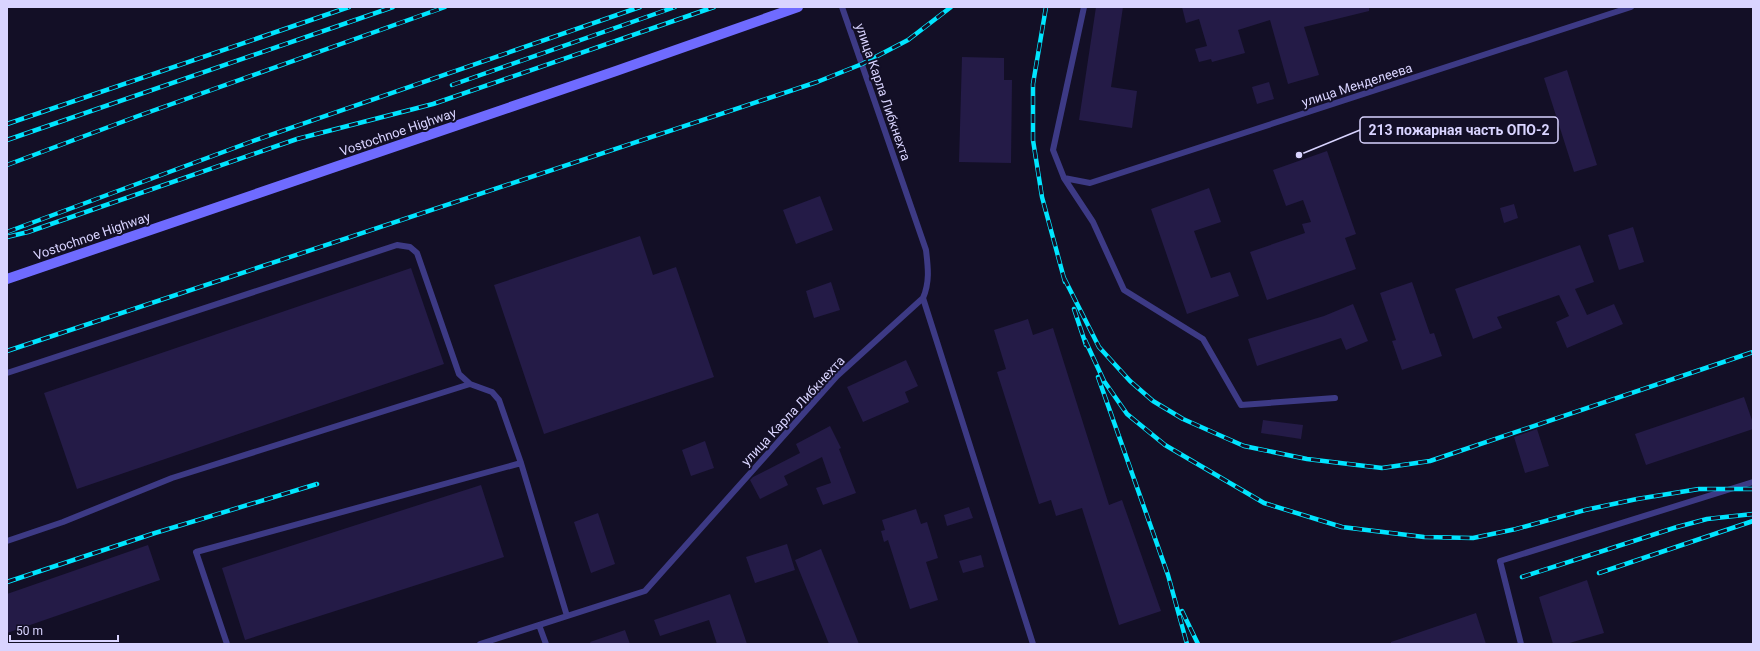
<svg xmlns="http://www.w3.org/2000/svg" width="1760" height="651" viewBox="0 0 1760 651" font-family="Roboto,sans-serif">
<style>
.building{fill:#241b47}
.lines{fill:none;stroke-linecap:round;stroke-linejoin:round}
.lane{stroke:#3d3a85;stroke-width:6}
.secondary{stroke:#6f6bff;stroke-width:10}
.rail-casing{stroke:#00e5ff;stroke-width:4.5}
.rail{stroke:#130f26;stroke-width:3;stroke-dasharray:9;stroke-linecap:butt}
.labels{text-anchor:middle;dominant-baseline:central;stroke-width:4;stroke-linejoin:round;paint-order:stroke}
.street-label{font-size:13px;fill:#d9d4ff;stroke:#130f26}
.leader{fill:none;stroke:#d9d4ff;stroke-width:1.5}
.callout-dot{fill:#d9d4ff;stroke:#130f26;stroke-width:1.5}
.callout{fill:#130f26;stroke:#d9d4ff;stroke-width:1.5}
.callout-label{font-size:14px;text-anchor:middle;font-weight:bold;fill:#d9d4ff}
</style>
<rect width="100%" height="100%" fill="#130f26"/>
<!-- building -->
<path class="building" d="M1096 7H1123L1111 87 1137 91 1132 128 1079 120Z
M1182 7H1369V11L1304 27 1319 75 1288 84 1270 20 1238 30 1245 53 1212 62 1211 59 1199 62 1195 49 1207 46 1199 19 1186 23Z
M962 57 1004 58V80H1012L1011 163 959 162Z
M1567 70 1597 165 1574 172 1544 78Z
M1269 82 1274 99 1257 104 1252 87Z
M1327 151 1356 234 1345 238 1356 269 1267 300 1250 252 1305 233 1302 224 1311 222 1303 200 1286 206 1273 170Z
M1209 188 1221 222 1194 231 1211 278 1230 272 1239 296 1187 314 1151 209Z
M820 196 833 230 796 244 783 210Z
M1514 204 1518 218 1504 223 1500 208Z
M1633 227 1644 262 1619 270 1608 235Z
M640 236 653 275 676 267 714 377 544 434 494 285Z
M1580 245 1594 282 1575 289 1587 315 1614 304 1623 324 1567 348 1556 322 1569 316 1559 295 1497 317 1502 328 1473 339 1455 289Z
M411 268 444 364 77 489 44 393Z
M831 282 840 310 814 318 806 291Z
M1412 282 1430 334 1434 333 1442 356 1402 370 1392 341 1396 340 1380 293Z
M1353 304 1368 341 1346 350 1341 338 1257 366 1248 339 1324 316Z
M1028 319 1033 335 1053 328 1109 505 1122 500 1161 611 1119 625 1082 508 1056 516 1051 500 1039 504 997 372 1006 369 994 330Z
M906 360 918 386 905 392 909 402 863 422 847 387Z
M1744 397 1753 423V429L1646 465 1635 434Z
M1263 420 1303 425 1301 439 1261 433Z
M830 426 841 448 839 449 856 493 823 505 816 488 831 483 822 457 784 476 788 485 760 499 750 480 753 477 800 453 796 444Z
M1537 429 1549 466 1525 473 1514 437Z
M705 441 714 468 691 476 682 450Z
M481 485 504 557 245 640 222 568Z
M969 507 973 518 947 526 944 515Z
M916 509 921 524 927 522 938 558 926 562 938 600 910 609 888 540 884 542 881 531 885 530 882 520Z
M598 513 615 564 591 573 574 522Z
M787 544 795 570 755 583 746 557Z
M148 545 160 580 7 633V594Z
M821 549 859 644H829L795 560Z
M981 555 984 567 963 573 959 561Z
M1587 580 1604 633 1566 644H1553L1539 597Z
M730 594 747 644H717L709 620 660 636 654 620Z
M1476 613 1486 644H1391V642Z
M625 630 630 644H591L590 642Z"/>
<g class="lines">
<!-- lane -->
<path class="lane" d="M1084 7 1053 150 1064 178 1090 183 1631 7
M1064 178 1093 222 1124 290 1203 339 1241 405 1335 398
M923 298 1033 644
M7 373 397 245 410 247 417 253 459 374 470 384 492 392 499 400 521 463 567 616
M7 541 63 522 172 478 470 384
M539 625 546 644
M227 644 196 552 521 463
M480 644 645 591 837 376 923 298C930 282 928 267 926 250L842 7
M1521 644 1500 561 1753 482"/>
<!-- secondary -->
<path class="secondary" d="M7 279 616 71 798 7"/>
<!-- rail casing -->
<g class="rail-casing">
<path id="rail" d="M1046 7 1033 84V140L1042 197 1065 282
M452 85 675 7
M7 124 349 7
M7 140 393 7
M7 165 138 116 445 7
M7 232 253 141 640 7
M7 237 28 232 297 139 433 104 714 7
M1064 278 1099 347 1130 381 1153 401 1183 419 1244 446 1307 459 1382 468 1430 461 1753 352
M1074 309 1086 345
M1085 340 1104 381 1127 414 1165 445 1264 503 1342 527 1424 537 1473 538 1516 529 1585 510 1637 499 1699 489H1753
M7 351 817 82 862 64 908 40 951 7
M1098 377 1168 575 1187 644
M1599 573 1753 521
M1522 577 1677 527 1707 519 1753 514
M7 582 155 533 317 484
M1182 611 1198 644"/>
</g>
<!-- rail -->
<use href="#rail" class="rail"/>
</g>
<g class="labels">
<!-- street labels -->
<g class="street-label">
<text transform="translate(1357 85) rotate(-18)">улица Менделеева</text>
<text transform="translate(883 92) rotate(71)">улица Карла Либкнехта</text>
<text transform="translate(398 132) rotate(-19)">Vostochnoe Highway</text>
<text transform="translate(92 236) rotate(-19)">Vostochnoe Highway</text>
<text transform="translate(793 411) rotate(-47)">улица Карла Либкнехта</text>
</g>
</g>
<!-- callouts -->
<path class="leader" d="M1299 155L1360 130"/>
<circle class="callout-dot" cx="1299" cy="155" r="4"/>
<rect class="callout" x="1360" y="117" width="198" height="26" rx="4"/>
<g class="callout-label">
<text x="1459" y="135">213 пожарная часть ОПО-2</text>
</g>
<!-- border -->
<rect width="1760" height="651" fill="none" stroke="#d9d4ff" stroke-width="16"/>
<!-- scale -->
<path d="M10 635v6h108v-6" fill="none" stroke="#d9d4ff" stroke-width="2"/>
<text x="16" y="635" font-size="12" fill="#d9d4ff" stroke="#130f26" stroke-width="3" paint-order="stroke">50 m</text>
</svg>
